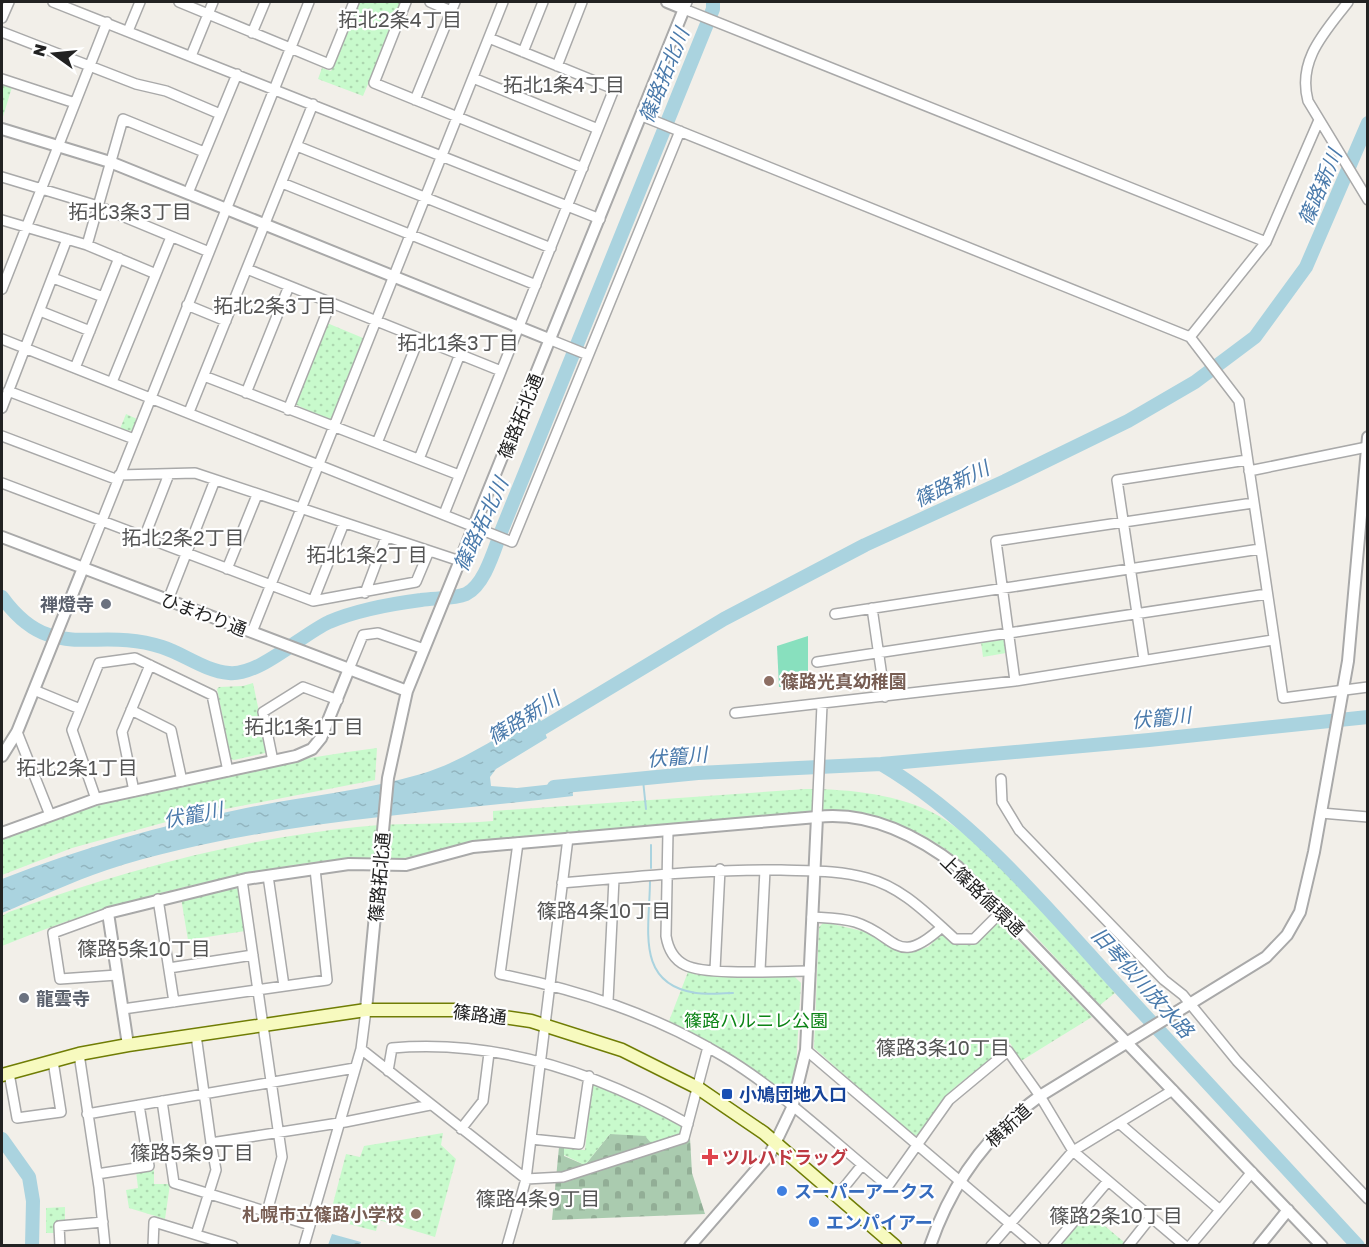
<svg xmlns="http://www.w3.org/2000/svg" width="1369" height="1247" viewBox="0 0 1369 1247" font-family="'Golos Text','Noto Sans JP',sans-serif">
<style>
.cemetery{fill:url(#cemetery-stones)}
.park{fill:url(#park-dots)}
.pitch{fill:#88e0be}
.water{fill:url(#water-ripples)}
.lines{fill:none;stroke-linecap:round;stroke-linejoin:round}
.stream{stroke:#aad3df;stroke-width:2}
.river{stroke:#aad3df;stroke-width:14}
.minor-casing{stroke:#a9a9a9;stroke-width:12}
.tertiary-casing{stroke:#a9a9a9;stroke-width:14}
.secondary-casing{stroke:#707d05;stroke-width:15}
.minor{stroke:#fff;stroke-width:9}
.tertiary{stroke:#fff;stroke-width:10}
.secondary{stroke:#f7fabf;stroke-width:12}
.worship-dot{fill:#6b7280;stroke:#fff;stroke-width:2}
.education-dot{fill:#8d6e63;stroke:#fff;stroke-width:2}
.transit-dot{fill:#1a4fb4;stroke:#fff;stroke-width:2}
.health-dot{fill:#e0444e;stroke:#fff;stroke-width:2}
.shop-dot{fill:#3f7fe0;stroke:#fff;stroke-width:2}
.labels{text-anchor:middle;dominant-baseline:central;stroke-width:4.5;stroke-linejoin:round;paint-order:stroke}
.street-label{font-size:18px;fill:#222;stroke:#fff}
.worship-label{font-size:18px;font-weight:bold;fill:#5b616d;stroke:#fff;text-anchor:end}
.education-label{font-size:18px;font-weight:bold;fill:#785e54;stroke:#fff;text-anchor:start}
.park-label{font-size:18px;fill:#0c8416;stroke:#fff}
.transit-label{font-size:18px;font-weight:bold;fill:#164399;stroke:#fff;text-anchor:start}
.health-label{font-size:18px;font-weight:bold;fill:#be3a42;stroke:#fff;text-anchor:start}
.shop-label{font-size:18px;font-weight:bold;fill:#366cbe;stroke:#fff;text-anchor:start}
.neighbourhood-label{font-size:20px;fill:#555;stroke:#fff}
.water-label{font-size:20px;font-style:italic;fill:#4a7aab;stroke:#fff}
</style>
<defs>
<pattern id="cemetery-stones" width="16" height="16" patternUnits="userSpaceOnUse" patternTransform="scale(1.5)"><rect width="16" height="16" fill="#aacbaf"/><path d="M2 7V4a2 2 0 0 1 4 0v3zM10 15v-3a2 2 0 0 1 4 0v3z" fill="#92ae96"/></pattern>
<pattern id="park-dots" width="8" height="8" patternUnits="userSpaceOnUse" patternTransform="scale(1.5)"><rect width="8" height="8" fill="#c8facc"/><path d="M2 2h.1M6 6h.1" fill="none" stroke="#acd6af" stroke-width="1.8" stroke-linecap="round"/></pattern>
<pattern id="water-ripples" width="26" height="14" patternUnits="userSpaceOnUse" patternTransform="scale(1.5)"><rect width="26" height="14" fill="#aad3df"/><path d="M2 4q2-2 4 0t4 0M15 11q2-2 4 0t4 0" fill="none" stroke="#92b5bf"/></pattern>
</defs>
<rect width="100%" height="100%" fill="#f2efe9"/>
<!-- cemetery -->
<path class="cemetery" d="M610 1134 680 1135 690 1138 692 1173 705 1214 552 1220 559 1147 564 1148V1156L585 1165Z"/>
<!-- park -->
<path class="park" d="M359 2H402L363 96 318 79 322 68 331 71Z
M2 83 12 87 2 120Z
M327 323 363 338 331 419 327 420 295 404Z
M126 414 137 419 132 431 120 429Z
M1005 638 1006 653 983 657 981 642Z
M253 683 267 750 265 753 234 760 231 759 217 689 219 687 243 686Z
M377 748 375 780 184 817 72 848 2 875V838C121 792 249 765 377 748Z
M806 789C849 789 900 794 939 816 964 831 987 854 1008 875 1045 913 1080 953 1115 993L1100 1005 1007 906 947 850 921 834 882 818 833 810 492 839C462 843 434 854 403 858 377 862 349 858 322 861 213 876 103 904 2 946V916L9 912C123 871 235 840 357 827 402 822 447 825 493 821V811Z
M238 888 245 931 188 940 181 898Z
M824 922 866 932 895 950 912 951 928 947 942 934C963 955 980 940 998 923L1002 924 1092 1017 1021 1061 1010 1043 954 1088 918 1135 913 1136 814 1048 819 927Z
M688 972 698 975 795 977 801 983 796 1068 789 1092 784 1093 725 1052 669 1021Z
M595 1084 681 1124 683 1127 680 1135 652 1144 645 1136 610 1134 585 1165 564 1155V1148L585 1150 592 1086Z
M443 1133 441 1145 456 1159 435 1237 379 1220 376 1231 329 1219 346 1154 360 1157 364 1146Z
M154 1170V1184H170L165 1219 129 1208 126 1190 138 1188 136 1171Z
M65 1207V1222L56 1233H46V1208Z
M1088 1212 1124 1242 1122 1245 1059 1246Z"/>
<!-- pitch -->
<path class="pitch" d="M808 636V686L779 687 777 646Z"/>
<!-- water -->
<path class="water" d="M538 713 547 738 496 769 490 777 491 786 517 788 572 782 573 796C422 814 251 823 107 870 71 882 36 899 2 913V879C81 848 162 825 246 808 304 796 364 791 421 774 462 762 501 735 538 713Z
M332 1234 361 1242 360 1245H328Z"/>
<g class="lines">
<!-- stream -->
<path class="stream" d="M643 780 646 809
M651 868V845
M650 880C650 927 634 984 696 993 708 995 721 993 733 993"/>
<!-- river -->
<path class="river" d="M2 597C52 666 95 625 162 647 184 654 205 671 229 673 259 676 301 635 329 622 357 610 390 604 421 600 434 598 454 599 466 594 486 584 495 546 503 527L713 9V2
M528 737 724 619 865 545 1005 481 1128 421 1195 382 1255 337 1306 267 1368 123
M881 764C974 819 1046 907 1118 986 1198 1073 1278 1159 1358 1246
M554 787 698 773 881 764 1149 740 1368 717
M2 1139 29 1177 33 1201 32 1246"/>
<!-- minor casing -->
<g class="minor-casing">
<path id="minor" d="M53 2 600 219
M179 2 329 64 354 2
M406 2 374 83 583 168
M430 2 451 11
M687 2 684 9 1266 242
M1348 2C1325 32 1297 60 1308 101L1368 200
M2 18 9 2
M128 31 140 2
M2 32 136 84 166 91 220 114
M252 33 265 2
M523 52 543 2
M191 56 213 2
M557 66 582 2
M473 78 598 129
M2 79 75 103
M415 100 455 2
M642 116 1190 337 1239 401 1283 698 1368 687
M297 146 551 248
M2 177 98 206 209 252
M282 183 536 285
M188 193 237 74
M2 220 87 245 156 274
M87 245 123 119 204 152
M247 269 501 371
M53 278 103 297
M2 289 107 22
M187 305 226 321
M40 311 90 331
M1190 337 1266 242 1319 120
M2 339 512 542 680 131
M551 340 588 355
M75 368 119 258
M204 376 459 475
M112 382 171 237
M8 391 134 439
M246 393 289 286
M2 408 67 239
M288 410 331 302
M189 412 313 104
M2 436 118 480
M377 443 419 338
M419 459 460 354
M1249 471 1367 447
M119 475 195 473 460 561
M2 483 313 601 416 582 429 551
M444 514 614 89 489 38
M144 538 169 474
M83 568 309 2
M227 569 257 495
M365 593 386 537
M168 600 215 480
M313 601 344 523
M872 608 885 697
M835 614 1260 549
M252 632 503 2
M1144 660 1117 480 1247 460
M817 662 1267 594
M349 669 363 635 378 633 424 649
M1015 681 996 541 1253 503
M34 690 80 709
M131 710 171 730 182 781
M735 713 1015 681 1273 640
M17 732 50 815
M273 761 263 712 303 687 338 700
M1001 779 1002 802 1019 830 1164 980 1183 995 1237 1061 1368 1199
M134 791 122 732 150 665
M96 799 72 730 99 663 135 658 212 695 228 771
M1321 813 1368 817
M817 817 822 705
M668 831 666 936C668 948 673 959 685 965 706 976 782 971 810 971
M518 843 500 974C579 990 653 1014 723 1056 779 1089 836 1144 888 1186L949 1100 1008 1051 1040 1096 1073 1151 1185 1246
M268 876 284 986
M242 880 282 1157 267 1212
M562 883C635 877 707 869 781 870 809 871 839 870 867 878 897 886 919 906 942 927
M158 899 174 1002
M108 913 53 933 60 979 117 975
M812 917C826 918 841 918 855 922 897 935 896 969 942 927L955 939H974L1001 912
M169 968 253 955
M715 970 720 869
M760 970 765 870
M608 1001 614 879
M123 1009 327 980 315 869
M196 1035 211 1143 345 1122 430 1105
M361 1049 526 1179 563 1177 684 1138 708 1047
M806 1050 1036 1246
M79 1054 99 1187 105 1246
M388 1071 392 1048C496 1039 598 1073 688 1124
M9 1073 17 1118 61 1112 53 1061
M162 1101 174 1183 310 1225
M87 1114 355 1068
M1119 1123 1220 1210
M461 1129 483 1101 489 1053
M531 1139 579 1144 589 1076
M97 1174 149 1166 139 1105
M837 1196 862 1165
M196 1234 216 1170 211 1143
M60 1246 59 1226 103 1222
M153 1246 154 1222 233 1246
M304 1246 361 1049 366 1010
M507 1246 526 1179 568 838
M991 1246 1073 1151 1173 1090
M1053 1246 1108 1181
M1128 1246 1151 1217
M1190 1246 1252 1172"/>
</g>
<!-- tertiary casing -->
<g class="tertiary-casing">
<path id="tertiary" d="M2 129 110 162 551 340
M2 537 407 691
M2 756 17 732 83 568
M2 833 96 799 296 756 312 749 321 738 349 669
M366 1010 388 778 407 691 684 9 667 2
M128 1045 108 913 246 879 349 864 406 865 473 847 817 817
M690 1246 770 1154 792 1108 806 1050 817 817C869 811 918 836 958 867L1322 1246
M930 1246C951 1184 987 1134 1040 1096L1266 957 1287 935 1300 912 1314 852 1348 661 1368 437
M1259 1246 1288 1210"/>
</g>
<!-- secondary casing -->
<g class="secondary-casing">
<path id="secondary" d="M2 1075 79 1054 128 1045 366 1010H456L531 1021 622 1050 698 1088 764 1133 895 1246"/>
</g>
<!-- minor -->
<use href="#minor" class="minor"/>
<!-- tertiary -->
<use href="#tertiary" class="tertiary"/>
<!-- secondary -->
<use href="#secondary" class="secondary"/>
</g>
<!-- markers -->
<g class="worship-dot">
<circle cx="106" cy="604" r="6"/>
<circle cx="24" cy="998" r="6"/>
</g>
<g class="education-dot">
<circle cx="769" cy="681" r="6"/>
<circle cx="416" cy="1214" r="6"/>
</g>
<rect class="transit-dot" x="721" y="1088" width="12" height="12" rx="3"/>
<path class="health-dot" d="M707 1148h6v6h6v6h-6v6h-6v-6h-6v-6h6z"/>
<g class="shop-dot">
<circle cx="782" cy="1191" r="6"/>
<circle cx="814" cy="1222" r="6"/>
</g>
<g class="labels">
<!-- street labels -->
<g class="street-label">
<text transform="translate(520 416) rotate(-68)">篠路拓北通</text>
<text transform="translate(204 614) rotate(21)">ひまわり通</text>
<text transform="translate(379 877) rotate(-85)">篠路拓北通</text>
<text transform="translate(983 895) rotate(44)">上篠路循環通</text>
<text transform="translate(480 1014) rotate(7)">篠路通</text>
<text transform="translate(1008 1125) rotate(-43)">横新道</text>
</g>
<!-- worship labels -->
<g class="worship-label">
<text x="94" y="604">禅燈寺</text>
<text x="36" y="998" text-anchor="start">龍雲寺</text>
</g>
<!-- education labels -->
<g class="education-label">
<text x="781" y="681">篠路光真幼稚園</text>
<text x="404" y="1214" text-anchor="end">札幌市立篠路小学校</text>
</g>
<!-- park labels -->
<g class="park-label">
<text x="756" y="1020">篠路ハルニレ公園</text>
</g>
<!-- transit labels -->
<g class="transit-label">
<text x="739" y="1094">小鳩団地入口</text>
</g>
<!-- health labels -->
<g class="health-label">
<text x="722" y="1157">ツルハドラッグ</text>
</g>
<!-- shop labels -->
<g class="shop-label">
<text x="794" y="1191">スーパーアークス</text>
<text x="826" y="1222">エンパイアー</text>
</g>
<!-- neighbourhood labels -->
<g class="neighbourhood-label">
<text x="400" y="19">拓北2条4丁目</text>
<text x="564" y="84">拓北1条4丁目</text>
<text x="130" y="211">拓北3条3丁目</text>
<text x="275" y="305">拓北2条3丁目</text>
<text x="458" y="342">拓北1条3丁目</text>
<text x="183" y="537">拓北2条2丁目</text>
<text x="367" y="554">拓北1条2丁目</text>
<text x="304" y="726">拓北1条1丁目</text>
<text x="77" y="767">拓北2条1丁目</text>
<text x="604" y="910">篠路4条10丁目</text>
<text x="144" y="948">篠路5条10丁目</text>
<text x="943" y="1047">篠路3条10丁目</text>
<text x="192" y="1152">篠路5条9丁目</text>
<text x="538" y="1198">篠路4条9丁目</text>
<text x="1116" y="1215">篠路2条10丁目</text>
</g>
<!-- water labels -->
<g class="water-label">
<text transform="translate(663 75) rotate(-68)">篠路拓北川</text>
<text transform="translate(1319 187) rotate(-67)">篠路新川</text>
<text transform="translate(951 483) rotate(-25)">篠路新川</text>
<text transform="translate(480 524) rotate(-65)">篠路拓北川</text>
<text transform="translate(523 717) rotate(-32)">篠路新川</text>
<text transform="translate(1161 717) rotate(-6)">伏籠川</text>
<text transform="translate(677 756) rotate(-5)">伏籠川</text>
<text transform="translate(193 814) rotate(-11)">伏籠川</text>
<text transform="translate(1143 982) rotate(48)">旧琴似川放水路</text>
</g>
</g>
<!-- border -->
<rect width="1369" height="1247" fill="none" stroke="#222222" stroke-width="6"/>
<!-- north arrow -->
<g transform="translate(54 54) rotate(285)" stroke="#ffffff" stroke-width="4.5" paint-order="stroke">
<path d="M0-4.5L10 22L0 15L-10 22Z" fill="#222222"/>
<text y="-9" font-size="16" font-weight="bold" text-anchor="middle" fill="#222222">N</text>
</g>
</svg>
